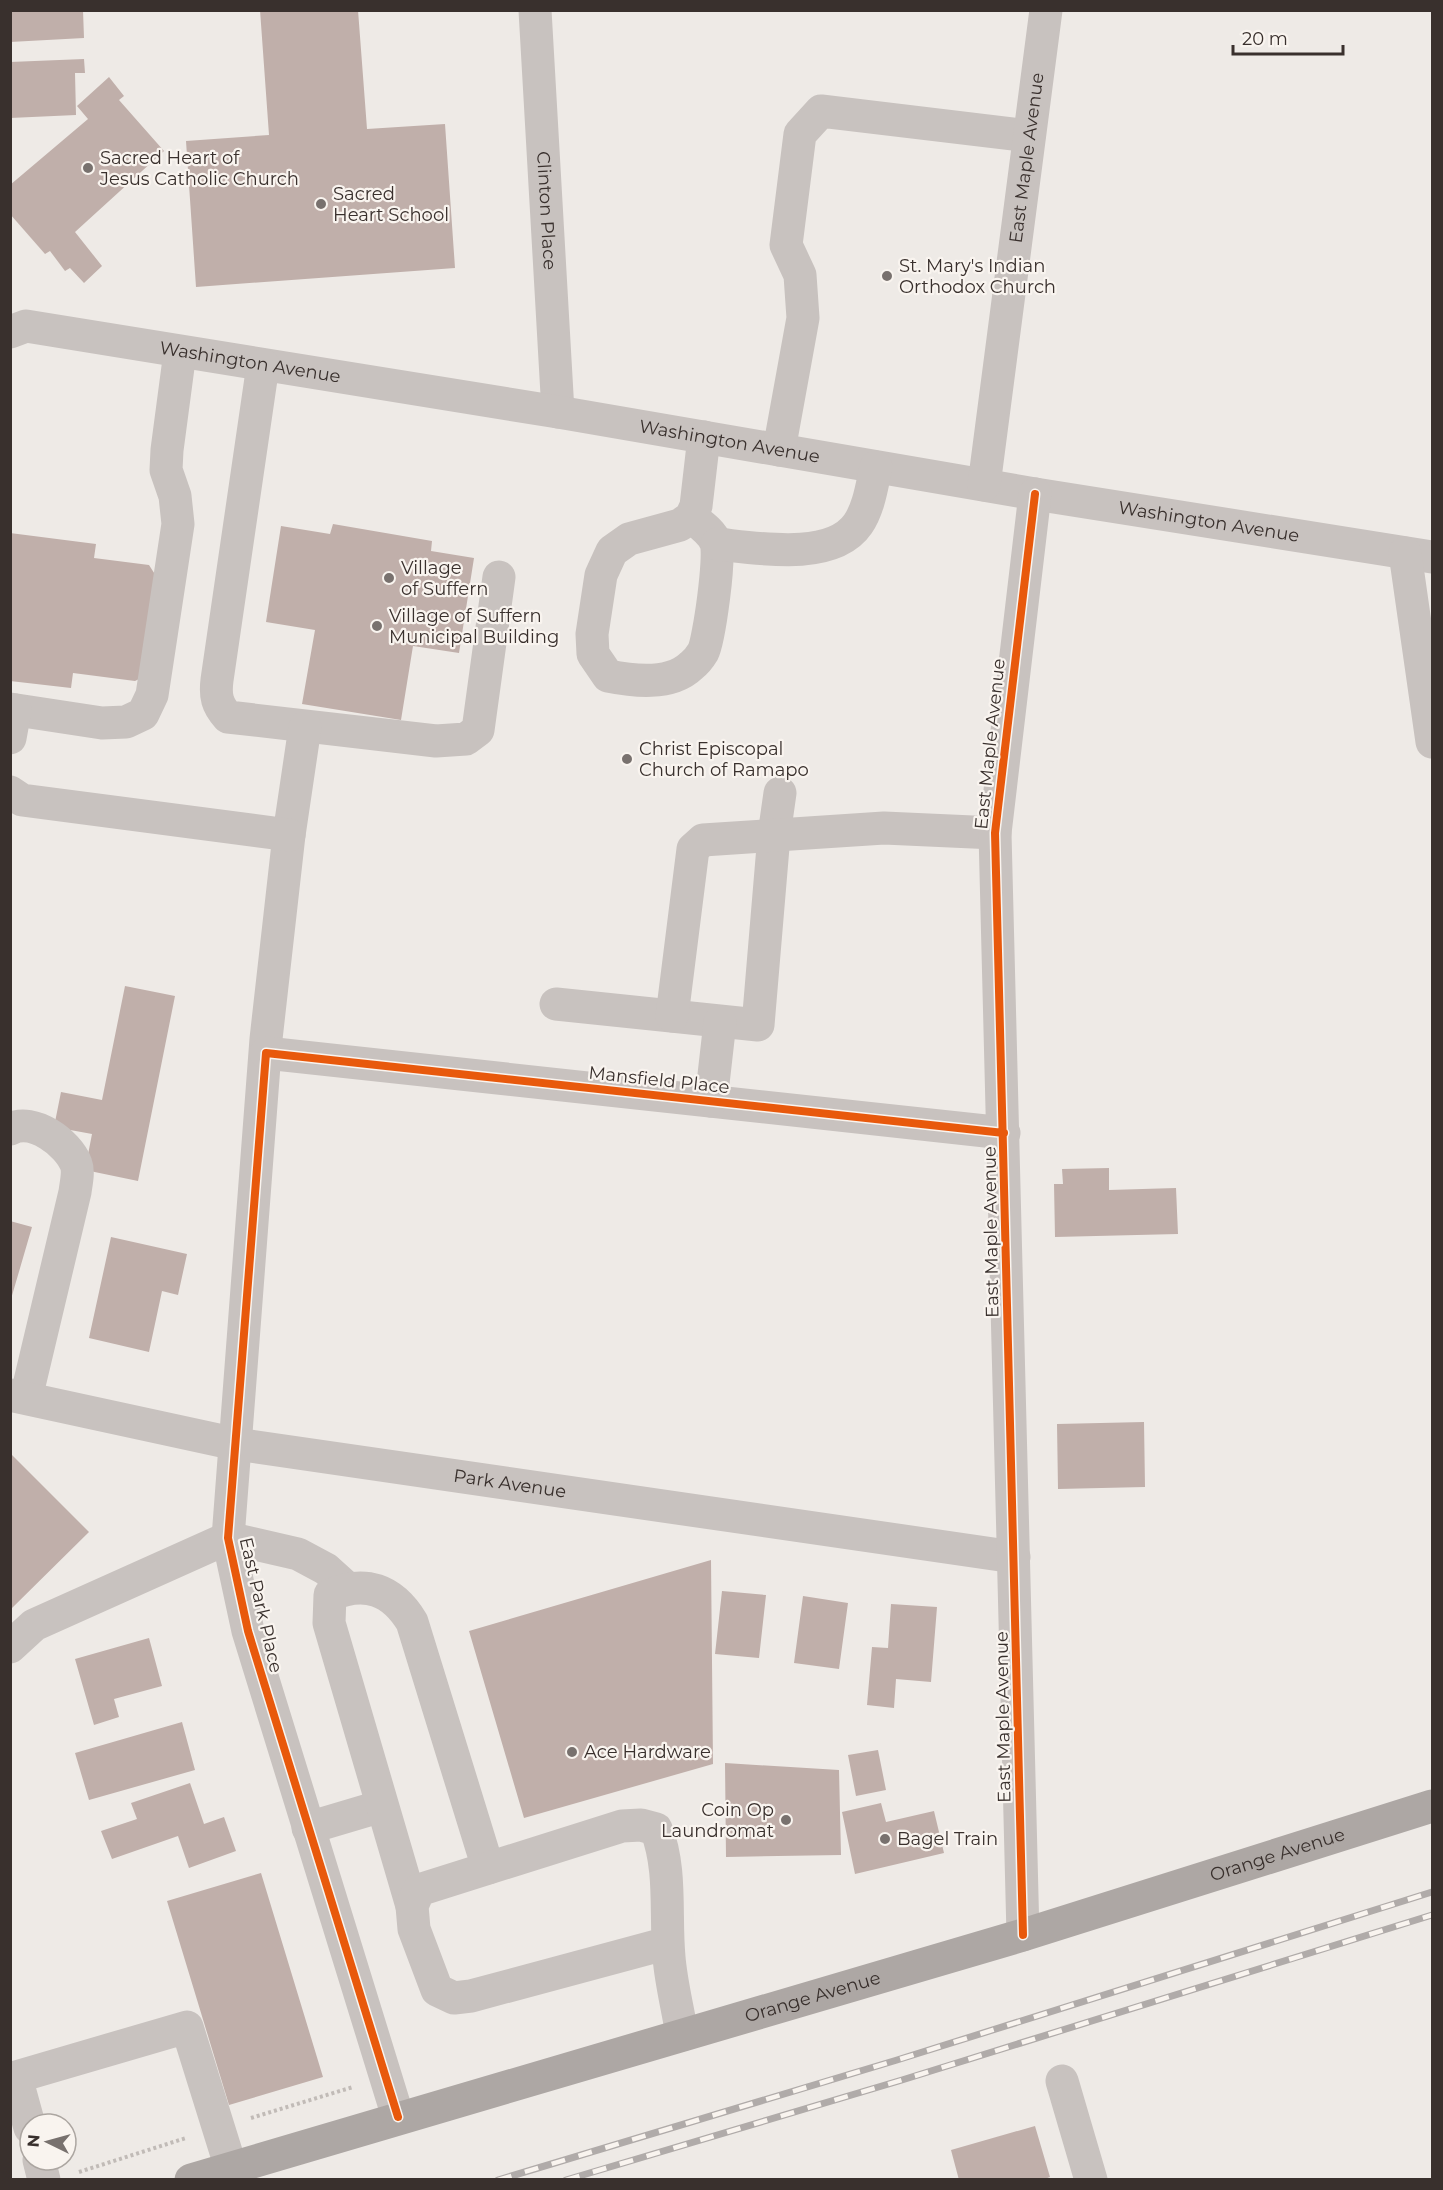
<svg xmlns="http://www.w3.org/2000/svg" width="1443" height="2190" viewBox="0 0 1443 2190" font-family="Montserrat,sans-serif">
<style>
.building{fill:#c0afaa}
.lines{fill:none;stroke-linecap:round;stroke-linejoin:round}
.path{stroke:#c1bbb7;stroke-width:4;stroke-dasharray:3 3;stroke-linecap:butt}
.minor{stroke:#c8c2bf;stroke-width:33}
.major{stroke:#ada7a4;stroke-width:33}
.rail-casing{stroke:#b0aba9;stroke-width:7}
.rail{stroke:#f9f4ef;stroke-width:4.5;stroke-dasharray:14;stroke-linecap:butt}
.cycleway-casing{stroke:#f9f4ef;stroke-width:11}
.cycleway{stroke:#e8590c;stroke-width:8}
.poi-dot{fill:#78716e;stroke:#f9f4ef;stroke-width:2}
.labels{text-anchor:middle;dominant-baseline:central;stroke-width:4.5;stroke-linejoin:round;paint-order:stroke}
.poi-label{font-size:18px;fill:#39302d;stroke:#f9f4ef;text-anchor:start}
.street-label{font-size:18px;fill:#39302d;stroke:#f9f4ef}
</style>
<rect width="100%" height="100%" fill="#eeeae6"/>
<!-- building -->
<path class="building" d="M10 10H83L84 38 10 42Z
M260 10H358L367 129 445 124 455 268 196 287 186 141 269 135Z
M84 59 85 73H75L76 115 10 118V62Z
M109 77 124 96 119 100 164 151 75 232 102 266 84 283 70 268 65 271 50 251 45 254 10 214V185L88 119 77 106Z
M333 524 432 541 431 551 474 558 459 653 413 646 401 720 302 704 315 630 266 622 281 526 330 534Z
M10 533 96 544 94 558 149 565 163 587 153 672 135 681 73 673 71 688 10 681Z
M125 986 175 996 138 1181 85 1170 92 1134 54 1127 61 1092 102 1100Z
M1109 1168V1190L1176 1188 1178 1234 1055 1237 1054 1184H1063L1062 1169Z
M10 1221 32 1227 11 1299H10Z
M111 1237 187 1254 178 1295 162 1291 149 1352 89 1338Z
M1144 1422 1145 1487 1058 1489 1057 1424Z
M10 1453 89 1532 10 1610Z
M711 1560 713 1764 524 1818 469 1631Z
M722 1591 766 1595 759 1658 715 1654Z
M803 1596 848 1603 839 1669 794 1663Z
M891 1604 937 1607 931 1682 896 1679 894 1708 867 1705 872 1647 888 1648Z
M149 1638 162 1686 114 1699 119 1717 94 1725 75 1659Z
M182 1722 195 1770 89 1800 75 1753Z
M878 1750 886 1790 856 1796 848 1755Z
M725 1763 839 1770 841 1855 726 1857Z
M190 1783 204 1824 224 1817 236 1851 189 1868 178 1836 112 1859 101 1831 137 1819 131 1803Z
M881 1803 886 1822 934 1811 944 1853 855 1874 842 1812Z
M261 1873 323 2077 229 2105 167 1901Z
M1035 2126 1050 2177 1042 2180H959L951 2150Z"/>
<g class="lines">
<!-- path -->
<path class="path" d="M251 2118 353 2087
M79 2172 186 2138"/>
<!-- minor -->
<g class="minor">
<path id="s1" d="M535 10 558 412"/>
<path id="s2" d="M10 332 26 326 558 412 1035 494 1432 557"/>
<path d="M263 365 217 680C215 696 217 705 228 717L436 741 466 739 478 730 499 577"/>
<path d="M779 450 803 318 800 275 786 245 800 134 821 111 1029 136"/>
<path id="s3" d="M984 485 1046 10"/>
<path d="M691 517C700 524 712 532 716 543 721 554 709 641 703 652 700 657 695 663 691 666 670 686 633 681 608 676L593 654 592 634 601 575 612 551 629 539 680 525 691 517 696 506 704 437"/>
<path d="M717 544C756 548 832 562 858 524 869 508 872 485 876 467"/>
<path d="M1405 553 1432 742"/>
<path d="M10 709 102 723 126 722 143 714 152 695 178 524 175 496 166 470 167 450 180 352"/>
<path d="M305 727 289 835 266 1039 228 1538 248 1631 398 2117"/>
<path d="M10 738 15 710"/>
<path d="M10 792 22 800 289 835"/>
<path d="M556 1004 758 1025 774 835 780 793"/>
<path d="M672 1016 693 849 703 840 884 828 995 833"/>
<path d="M266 1053 1004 1133"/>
<path d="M711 1101 720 1022"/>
<path d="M10 1129C33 1117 68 1143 76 1164 79 1172 76 1184 75 1192L26 1398"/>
<path id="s4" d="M10 1395 236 1444 1014 1557"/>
<path d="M10 1647 34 1625 228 1538 298 1554 326 1569 347 1588"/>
<path d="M308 1828 382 1806"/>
<path d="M412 1906 329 1623 330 1595C365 1580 392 1589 412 1622L488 1868"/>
<path d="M1023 1935 995 833 1035 494"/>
<path d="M668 1943 471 1996 454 1998 437 1990 414 1929 412 1906 419 1890 622 1826 641 1825 656 1829C672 1869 665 1915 669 1957 671 1983 678 2009 682 2035"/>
<path d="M1062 2081 1091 2180"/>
<path d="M30 2128 16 2077 187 2027 231 2168"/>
<path d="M39 2160 44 2180"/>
</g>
<!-- major -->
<path class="major" id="s5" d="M191 2180 1023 1935 1432 1806"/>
<!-- rail casing -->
<g class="rail-casing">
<path id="rail" d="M498 2180 897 2060 1432 1892
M566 2180 902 2080 1432 1915"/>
</g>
<!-- rail -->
<use href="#rail" class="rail"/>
<!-- cycleway casing -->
<g class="cycleway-casing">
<path id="cycleway" d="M1023 1935 995 833 1035 494
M398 2117 248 1631 228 1538 266 1053 1004 1133"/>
</g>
<!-- cycleway -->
<use href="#cycleway" class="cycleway"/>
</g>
<!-- markers -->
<g class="poi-dot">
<circle cx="88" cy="168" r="6"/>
<circle cx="321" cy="204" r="6"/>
<circle cx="887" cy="276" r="6"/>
<circle cx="389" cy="578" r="6"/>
<circle cx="377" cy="626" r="6"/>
<circle cx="627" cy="759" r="6"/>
<circle cx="572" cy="1752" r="6"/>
<circle cx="786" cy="1820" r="6"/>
<circle cx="885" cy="1839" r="6"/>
</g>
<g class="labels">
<!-- poi labels -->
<g class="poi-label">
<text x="100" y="158">Sacred Heart of<tspan x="100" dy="21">Jesus Catholic Church</tspan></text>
<text x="333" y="194">Sacred<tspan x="333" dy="21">Heart School</tspan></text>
<text x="899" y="266">St. Mary's Indian<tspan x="899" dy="21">Orthodox Church</tspan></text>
<text x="401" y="568">Village<tspan x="401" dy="21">of Suffern</tspan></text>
<text x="389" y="616">Village of Suffern<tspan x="389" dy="21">Municipal Building</tspan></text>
<text x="639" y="749">Christ Episcopal<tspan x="639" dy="21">Church of Ramapo</tspan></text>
<text x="584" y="1752">Ace Hardware</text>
<text x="774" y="1810" text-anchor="end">Coin Op<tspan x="774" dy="21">Laundromat</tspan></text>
<text x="897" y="1839">Bagel Train</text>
</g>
<!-- street labels -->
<g class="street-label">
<text stroke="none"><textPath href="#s3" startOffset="330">East Maple Avenue</textPath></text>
<text stroke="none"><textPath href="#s1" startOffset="201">Clinton Place</textPath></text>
<text stroke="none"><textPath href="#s2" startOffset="244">Washington Avenue</textPath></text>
<text stroke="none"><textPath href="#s2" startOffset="730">Washington Avenue</textPath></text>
<text stroke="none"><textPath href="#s2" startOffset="1216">Washington Avenue</textPath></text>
<text transform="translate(990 744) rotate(-84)">East Maple Avenue</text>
<text transform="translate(659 1080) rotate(6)">Mansfield Place</text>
<text transform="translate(991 1232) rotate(-91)">East Maple Avenue</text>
<text stroke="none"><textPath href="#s4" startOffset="508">Park Avenue</textPath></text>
<text transform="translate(261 1605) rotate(77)">East Park Place</text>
<text transform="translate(1003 1717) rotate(-91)">East Maple Avenue</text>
<text stroke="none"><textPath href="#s5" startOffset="1134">Orange Avenue</textPath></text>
<text stroke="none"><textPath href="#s5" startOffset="648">Orange Avenue</textPath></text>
</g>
</g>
<!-- border -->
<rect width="1443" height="2190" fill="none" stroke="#39302d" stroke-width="24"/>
<!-- north arrow -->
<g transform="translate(48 2142) rotate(275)"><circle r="28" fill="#f9f4ef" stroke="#aca6a1" stroke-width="1.5"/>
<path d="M0-4.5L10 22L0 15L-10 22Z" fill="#78716e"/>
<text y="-9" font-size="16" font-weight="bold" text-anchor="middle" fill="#39302d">N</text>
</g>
<!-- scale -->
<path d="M1233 45v9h110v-9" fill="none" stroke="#39302d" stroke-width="3"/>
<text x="1242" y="45" font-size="18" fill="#39302d" stroke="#f9f4ef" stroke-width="4.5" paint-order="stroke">20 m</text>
</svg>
